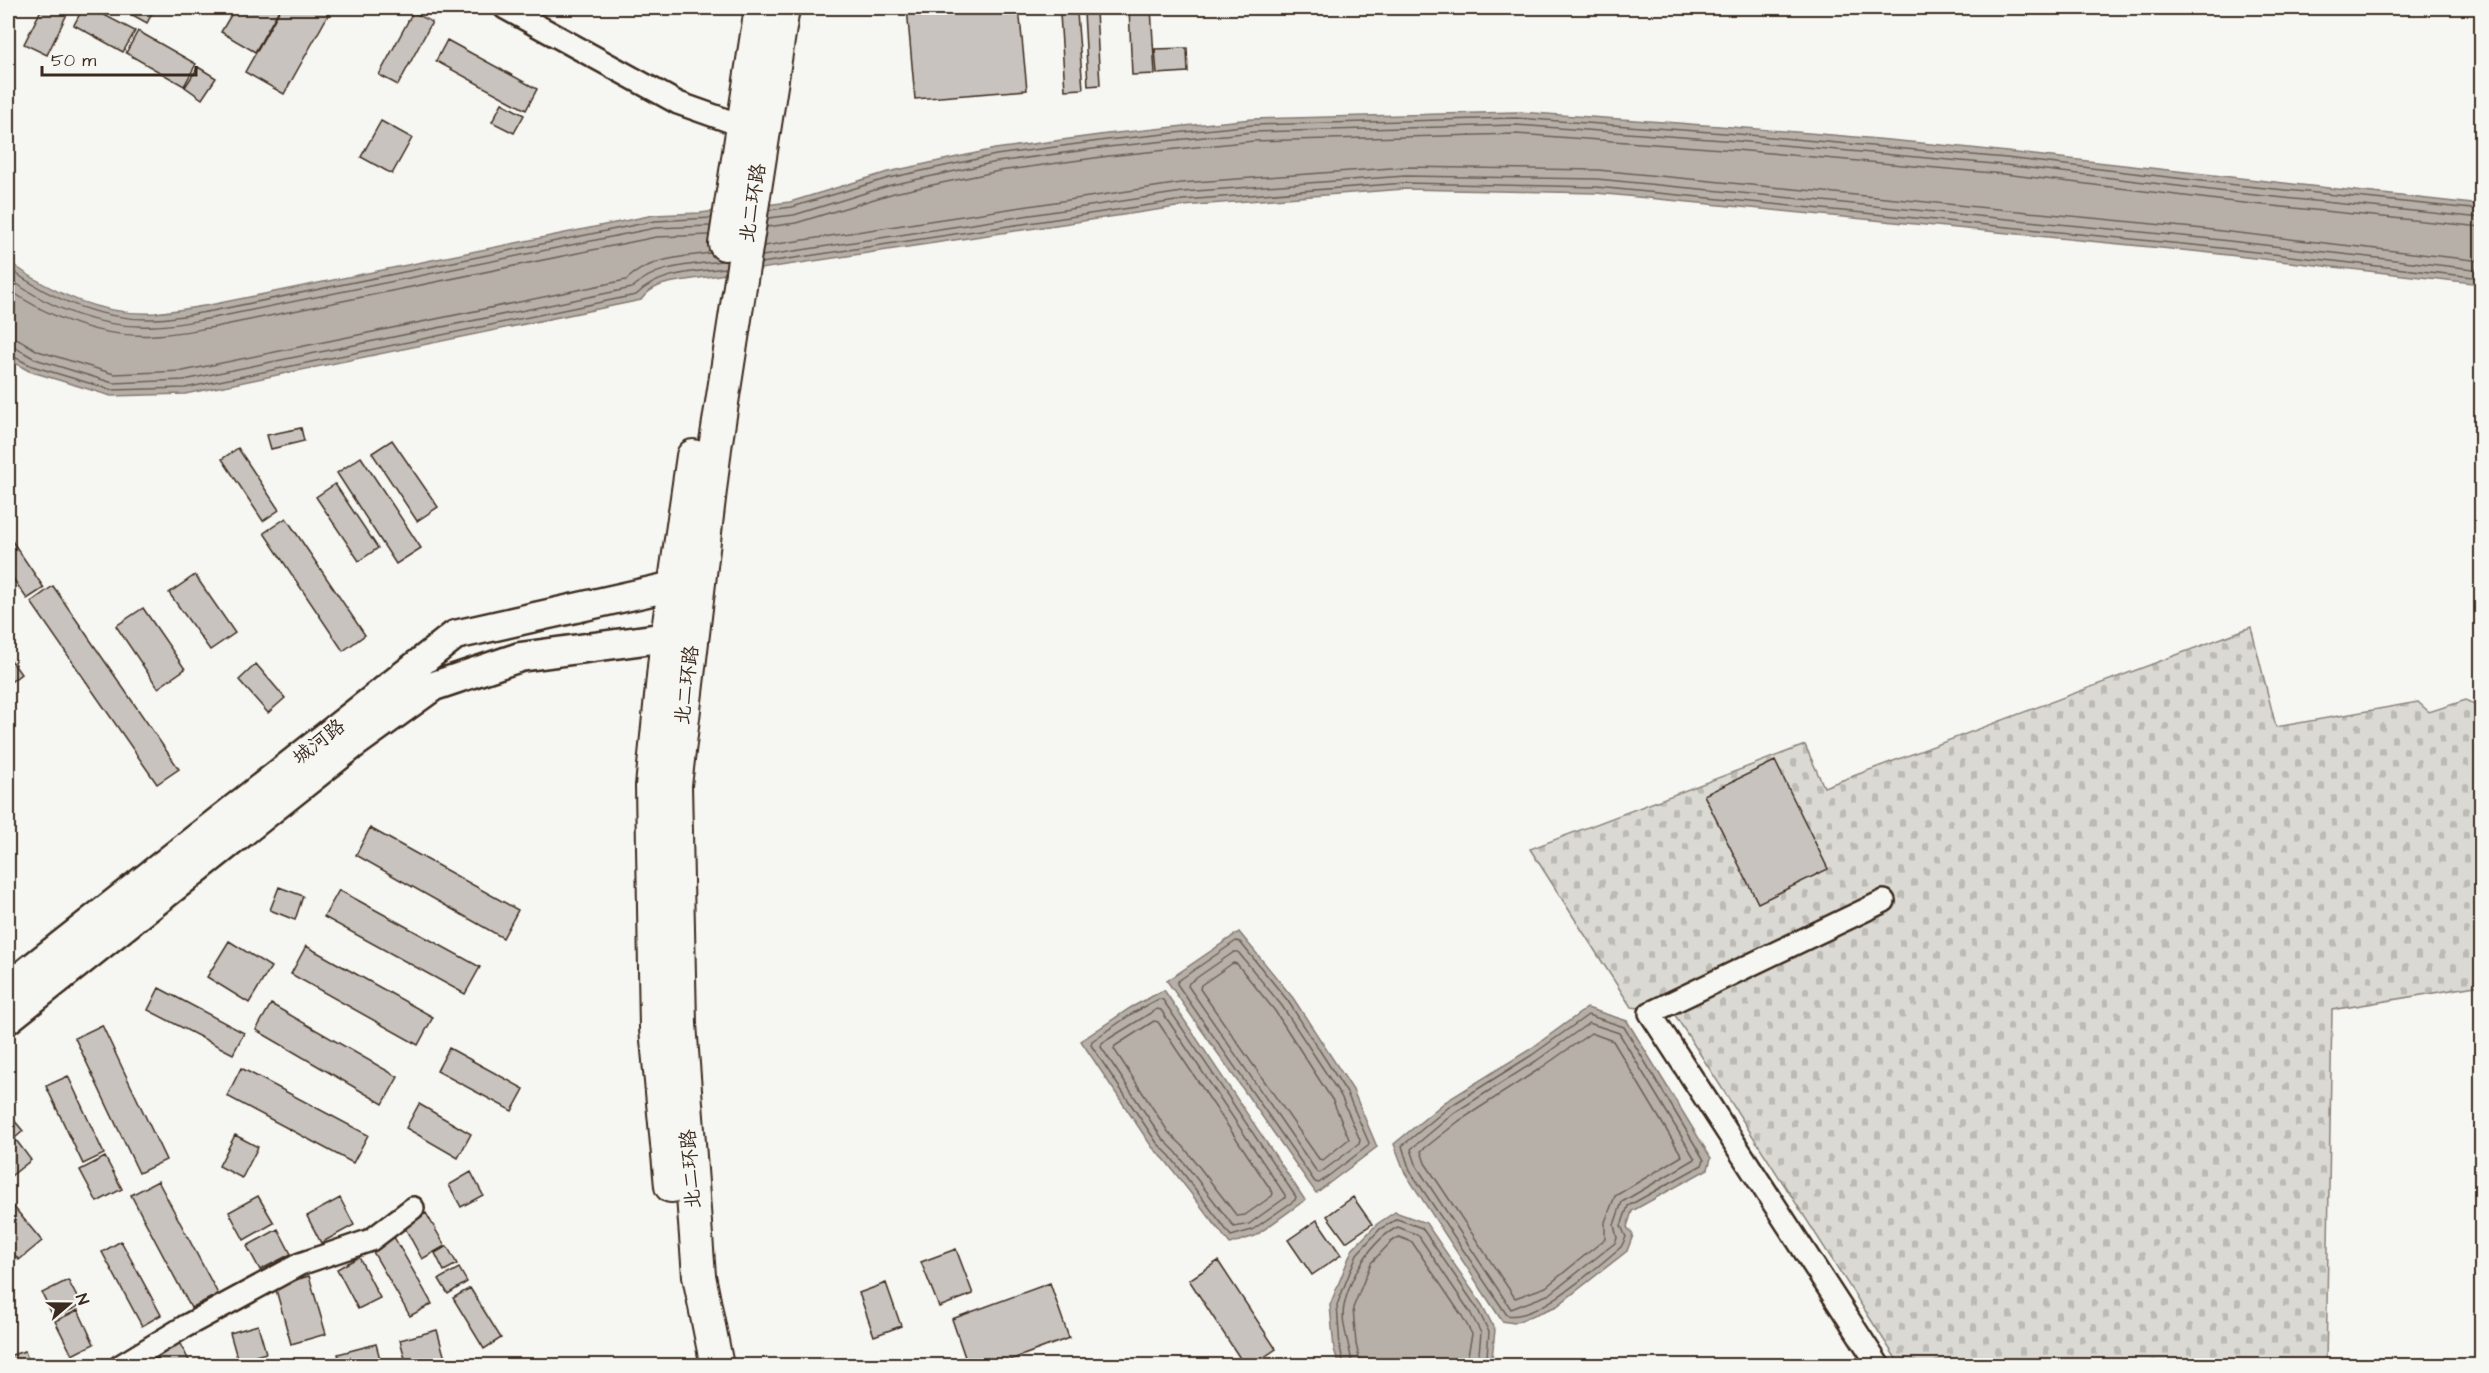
<svg xmlns="http://www.w3.org/2000/svg" width="2489" height="1373" viewBox="0 0 2489 1373" font-family="'Architects Daughter','LXGW WenKai TC',sans-serif">
<style>
.cemetery{fill:url(#cemetery-stones);stroke:#8a8278;stroke-width:1.5}
.water{fill:#b6b0a9;stroke:#857a71;stroke-width:1.5}
.lines{fill:none;stroke-linecap:round;stroke-linejoin:round}
.shore{stroke:#6c6056;stroke-width:1.5}
.building{fill:#c8c3be;stroke:#3b2a1e;stroke-width:1.5}
.minor-casing{stroke:#3b2a1e;stroke-width:26}
.secondary-casing{stroke:#3b2a1e;stroke-width:33}
.primary-casing{stroke:#3b2a1e;stroke-width:36}
.minor{stroke:#f6f6f2;stroke-width:21}
.secondary{stroke:#f6f6f2;stroke-width:28}
.primary{stroke:#f6f6f2;stroke-width:32}
.labels{text-anchor:middle;dominant-baseline:central;stroke-width:4.5;stroke-linejoin:round;paint-order:stroke}
.street-label{font-size:20px;fill:#3b2a1e;stroke:#f6f6f2}
</style>
<defs>
<pattern id="cemetery-stones" width="16" height="16" patternUnits="userSpaceOnUse" patternTransform="scale(1.5)"><rect width="16" height="16" fill="#dad9d3"/><path d="M2 7V4a2 2 0 0 1 4 0v3zM10 15v-3a2 2 0 0 1 4 0v3z" fill="#bcbab5"/></pattern>
</defs>
<rect width="100%" height="100%" fill="#f6f6f2"/>
<filter id="ink" filterUnits="userSpaceOnUse"><feTurbulence type="fractalNoise" baseFrequency=".0167" numOctaves="2"/><feDisplacementMap in="SourceGraphic" scale="12" xChannelSelector="R" yChannelSelector="G"/><feConvolveMatrix kernelMatrix="1 2 1 2 8 2 1 2 1" color-interpolation-filters="sRGB"/></filter>
<g filter="url(#ink)">
<!-- cemetery -->
<path class="cemetery" d="M2251 627 2276 727 2418 702 2429 712 2466 700 2481 709V985L2332 1010 2326 1365H1900L1673 1012 1631 1007 1530 849 1805 745 1824 787Z"/>
<!-- water -->
<path class="water" d="M1516 112C1680 123 1844 134 2007 152 2165 169 2323 188 2481 205V284L2202 252 1596 193 1404 189 1183 206 686 280C668 283 652 284 641 300L185 394 111 396 29 371 8 359V261C50 292 100 316 155 313 173 311 192 308 210 305L654 215 700 213 790 202 888 172 995 149 1107 134 1252 119Z
M1239 932 1293 998 1353 1090 1377 1147 1316 1193 1167 981Z
M1164 990 1305 1200 1255 1236 1230 1244 1165 1160 1152 1147 1081 1041 1130 1008Z
M1587 1008 1627 1021 1711 1158 1708 1169 1632 1211 1627 1227 1633 1235 1627 1251 1557 1306 1514 1323 1502 1321 1405 1173 1394 1144 1445 1102 1529 1050Z
M1395 1212 1426 1223 1482 1305 1495 1330 1492 1358 1487 1365H1339L1334 1349 1330 1305 1352 1250 1377 1224Z"/>
<g class="lines">
<!-- shore -->
<path class="shore" d="M769 210 792 207 889 178 996 155 1107 140 1253 125 1516 118 1738 134 2006 158 2236 185 2482 210
M768 218 794 215 891 185 997 162 1108 147 1253 132 1516 125 1737 141 2005 165 2235 193 2482 218
M767 227 796 223 894 193 999 171 1109 156 1254 141 1516 134 1736 150 2004 174 2234 202 2482 227
M764 246 1181 183 1405 167 1598 170 2204 229 2482 261
M762 256 1182 192 1405 176 1597 179 2203 238 2482 270
M761 263 1183 200 1405 183 1596 187 2203 246 2482 278
M8 268C51 299 98 320 152 319 172 319 192 314 212 311L655 221 712 218
M8 278C50 308 100 329 154 326 173 326 194 321 213 318L655 228 710 226
M8 289C49 318 103 339 155 335 175 334 195 330 215 327L656 237 709 235
M8 338 18 339 38 351 114 374 183 371 626 280C649 258 681 257 711 253
M8 347 16 348 35 359 113 383 184 380 632 288C655 265 691 265 722 261
M8 354 32 366 112 390 185 388 636 295C659 272 694 272 725 268
M1236 941 1240 942 1288 1001 1347 1093 1369 1143 1368 1146 1319 1183 1315 1182 1177 984 1178 981Z
M1234 952H1238L1282 1006 1341 1096 1360 1140 1359 1144 1320 1173 1317 1172 1188 986 1189 983Z
M1233 963 1237 964 1275 1011 1333 1101 1349 1139 1323 1160 1319 1159 1200 989 1201 985Z
M1159 999 1163 1000 1296 1197 1295 1200 1252 1230 1231 1236 1170 1156 1157 1143 1091 1045 1092 1041 1133 1013Z
M1157 1009 1161 1010 1285 1195V1198L1249 1224 1234 1227 1176 1152 1162 1138 1101 1047 1102 1043Z
M1588 1015 1624 1027 1704 1160 1702 1165 1628 1206 1621 1226 1626 1237 1621 1247C1598 1266 1537 1322 1507 1315L1410 1171 1402 1146 1449 1107 1532 1055Z
M1154 1021 1158 1022 1273 1193 1272 1196 1245 1215 1237 1216 1183 1146 1169 1133 1114 1049 1115 1046Z
M1589 1023 1619 1033 1695 1159 1622 1202 1614 1225 1617 1238 1615 1243 1550 1294 1511 1309 1417 1167 1411 1149 1454 1113 1536 1061Z
M1591 1033 1613 1041 1682 1156 1615 1196 1605 1222V1239L1546 1287 1515 1298 1425 1163 1421 1151 1459 1121 1541 1068Z
M1344 1366 1340 1347 1337 1305 1357 1254 1380 1229 1397 1219 1422 1228 1477 1308 1489 1332 1487 1355 1483 1366
M1352 1366C1351 1346 1340 1325 1344 1306 1350 1277 1371 1240 1398 1227L1418 1235 1470 1312 1481 1333 1479 1353 1475 1366
M1361 1366 1356 1344 1353 1308 1371 1263 1391 1242 1399 1237 1412 1242 1462 1316 1472 1334 1466 1366"/>
</g>
<!-- building -->
<path class="building" d="M42 8H70L47 55 24 44Z
M83 8H91L135 31 123 52 74 25Z
M120 8H155L147 23Z
M235 8H280L255 52 221 32Z
M281 8H332L284 94 245 72Z
M907 8H1019L1027 90 915 99Z
M1043 8H1080V9L1043 11Z
M1129 8H1151L1155 74 1132 75Z
M1096 11 1100 85 1088 86 1084 12Z
M413 12 432 22 398 85 379 75Z
M1077 13 1083 89 1065 90 1060 14Z
M138 31 196 64 184 86 126 53Z
M447 40 537 89 526 110 436 61Z
M1187 48 1188 72 1157 74 1155 49Z
M198 67 216 78 202 99 185 87Z
M502 103 524 115 514 133 492 122Z
M381 121 412 138 392 174 361 157Z
M301 428 304 441 271 449 267 435Z
M392 440 438 507 417 521 372 453Z
M238 448 279 510 263 521 222 459Z
M361 457 421 548 396 564 337 473Z
M335 484 378 548 359 561 316 497Z
M286 518 365 635 343 651 264 533Z
M8 535 44 588 27 599 8 571Z
M195 575 235 633 210 650 169 593Z
M53 586 179 769 157 784 31 602Z
M143 608 185 669 158 688 116 626Z
M8 656 21 674 8 684Z
M256 664 285 698 268 713 239 680Z
M1775 761 1828 869 1758 903 1704 795Z
M370 828 518 910 503 938 356 855Z
M279 887 303 896 295 920 270 910Z
M339 890 480 967 465 994 324 917Z
M229 941 271 967 249 1003 207 977Z
M306 946 433 1017 418 1045 291 974Z
M159 988 244 1033 233 1054 148 1010Z
M271 1004 398 1077 383 1104 256 1030Z
M102 1025 166 1160 139 1173 75 1038Z
M449 1048 524 1089 512 1111 437 1071Z
M241 1068 368 1135 353 1163 227 1096Z
M68 1076 104 1154 83 1164 46 1086Z
M419 1104 471 1134 458 1158 406 1128Z
M8 1113 23 1131 8 1144Z
M235 1135 258 1147 242 1178 219 1166Z
M16 1140 31 1160 11 1176 8 1171V1146Z
M105 1157 122 1189 97 1202 80 1170Z
M471 1172 483 1195 461 1207 449 1185Z
M158 1181 218 1294 191 1308 131 1195Z
M258 1196 274 1223 244 1240 229 1212Z
M1353 1197 1372 1224 1346 1242 1327 1216Z
M340 1198 354 1225 321 1243 307 1216Z
M8 1200 42 1241 19 1260 8 1247Z
M426 1213 445 1246 422 1259 404 1226Z
M1317 1220 1341 1255 1312 1275 1288 1240Z
M278 1229 291 1254 260 1270 247 1246Z
M394 1237 432 1304 410 1316 372 1250Z
M121 1241 161 1315 142 1326 102 1252Z
M447 1246 457 1264 444 1271 435 1253Z
M956 1249 973 1294 939 1307 921 1262Z
M359 1257 380 1298 358 1309 337 1269Z
M1218 1261 1276 1349 1251 1366H1245L1189 1280Z
M459 1268 467 1282 448 1294 439 1279Z
M309 1276 326 1334 291 1344 275 1286Z
M68 1280 81 1305 54 1318 42 1293Z
M886 1283 901 1326 874 1336 859 1293Z
M1050 1283 1069 1338 994 1366H968L952 1319Z
M470 1288 501 1338 484 1349 453 1298Z
M78 1310 94 1344 72 1355 55 1321Z
M258 1325 266 1353 238 1361 230 1333Z
M437 1330 447 1366H407L400 1340Z
M179 1342 192 1366H162L156 1355Z
M376 1344 382 1366H341L338 1354Z
M25 1351 30 1366H8V1356Z
M76 1357 79 1366H51Z
M315 1360 317 1366H296Z
M2469 1363V1366H2411V1364Z"/>
<g class="lines">
<!-- minor casing -->
<g class="minor-casing">
<path id="minor" d="M505 8 678 103 743 126
M120 1366 184 1327 300 1264 371 1240 413 1208
M1879 1366 1650 1013 1884 901"/>
</g>
<!-- secondary casing -->
<g class="secondary-casing">
<path id="secondary" d="M8 987 455 635 674 586
M8 1019 351 746 434 686 520 657 667 637"/>
</g>
<!-- primary casing -->
<g class="primary-casing">
<path id="primary" d="M725 244 761 8
M671 1186 656 1029 652 786 667 637 693 456
M717 1366 699 1276 680 1024 675 785 715 448 783 8"/>
</g>
<!-- minor -->
<use href="#minor" class="minor"/>
<!-- secondary -->
<use href="#secondary" class="secondary"/>
<!-- primary -->
<use href="#primary" class="primary"/>
</g>
</g>
<g class="labels">
<!-- street labels -->
<g class="street-label">
<text transform="translate(753 203) rotate(-81)">北二环路</text>
<text transform="translate(687 685) rotate(-83)">北二环路</text>
<text transform="translate(319 742) rotate(-38)">城河路</text>
<text transform="translate(691 1169) rotate(-94)">北二环路</text>
</g>
</g>
<!-- margin -->
<rect width="2489" height="1373" fill="none" stroke="#f6f6f2" stroke-width="30"/>
<rect x="15" y="15" width="2459" height="1343" fill="none" stroke="#3b2a1e" stroke-width="2" filter="url(#ink)"/>
<!-- north arrow -->
<g transform="translate(69 1304) rotate(70)" stroke="#f6f6f2" stroke-width="4.5" paint-order="stroke">
<path d="M0-4.5L10 22L0 15L-10 22Z" fill="#3b2a1e"/>
<text y="-9" font-size="16" font-weight="bold" text-anchor="middle" fill="#3b2a1e">N</text>
</g>
<!-- scale -->
<path d="M42 66v9h154v-9" fill="none" stroke="#3b2a1e" stroke-width="3"/>
<text x="51" y="66" font-size="18" fill="#3b2a1e" stroke="#f6f6f2" stroke-width="4.5" paint-order="stroke">50 m</text>
</svg>
